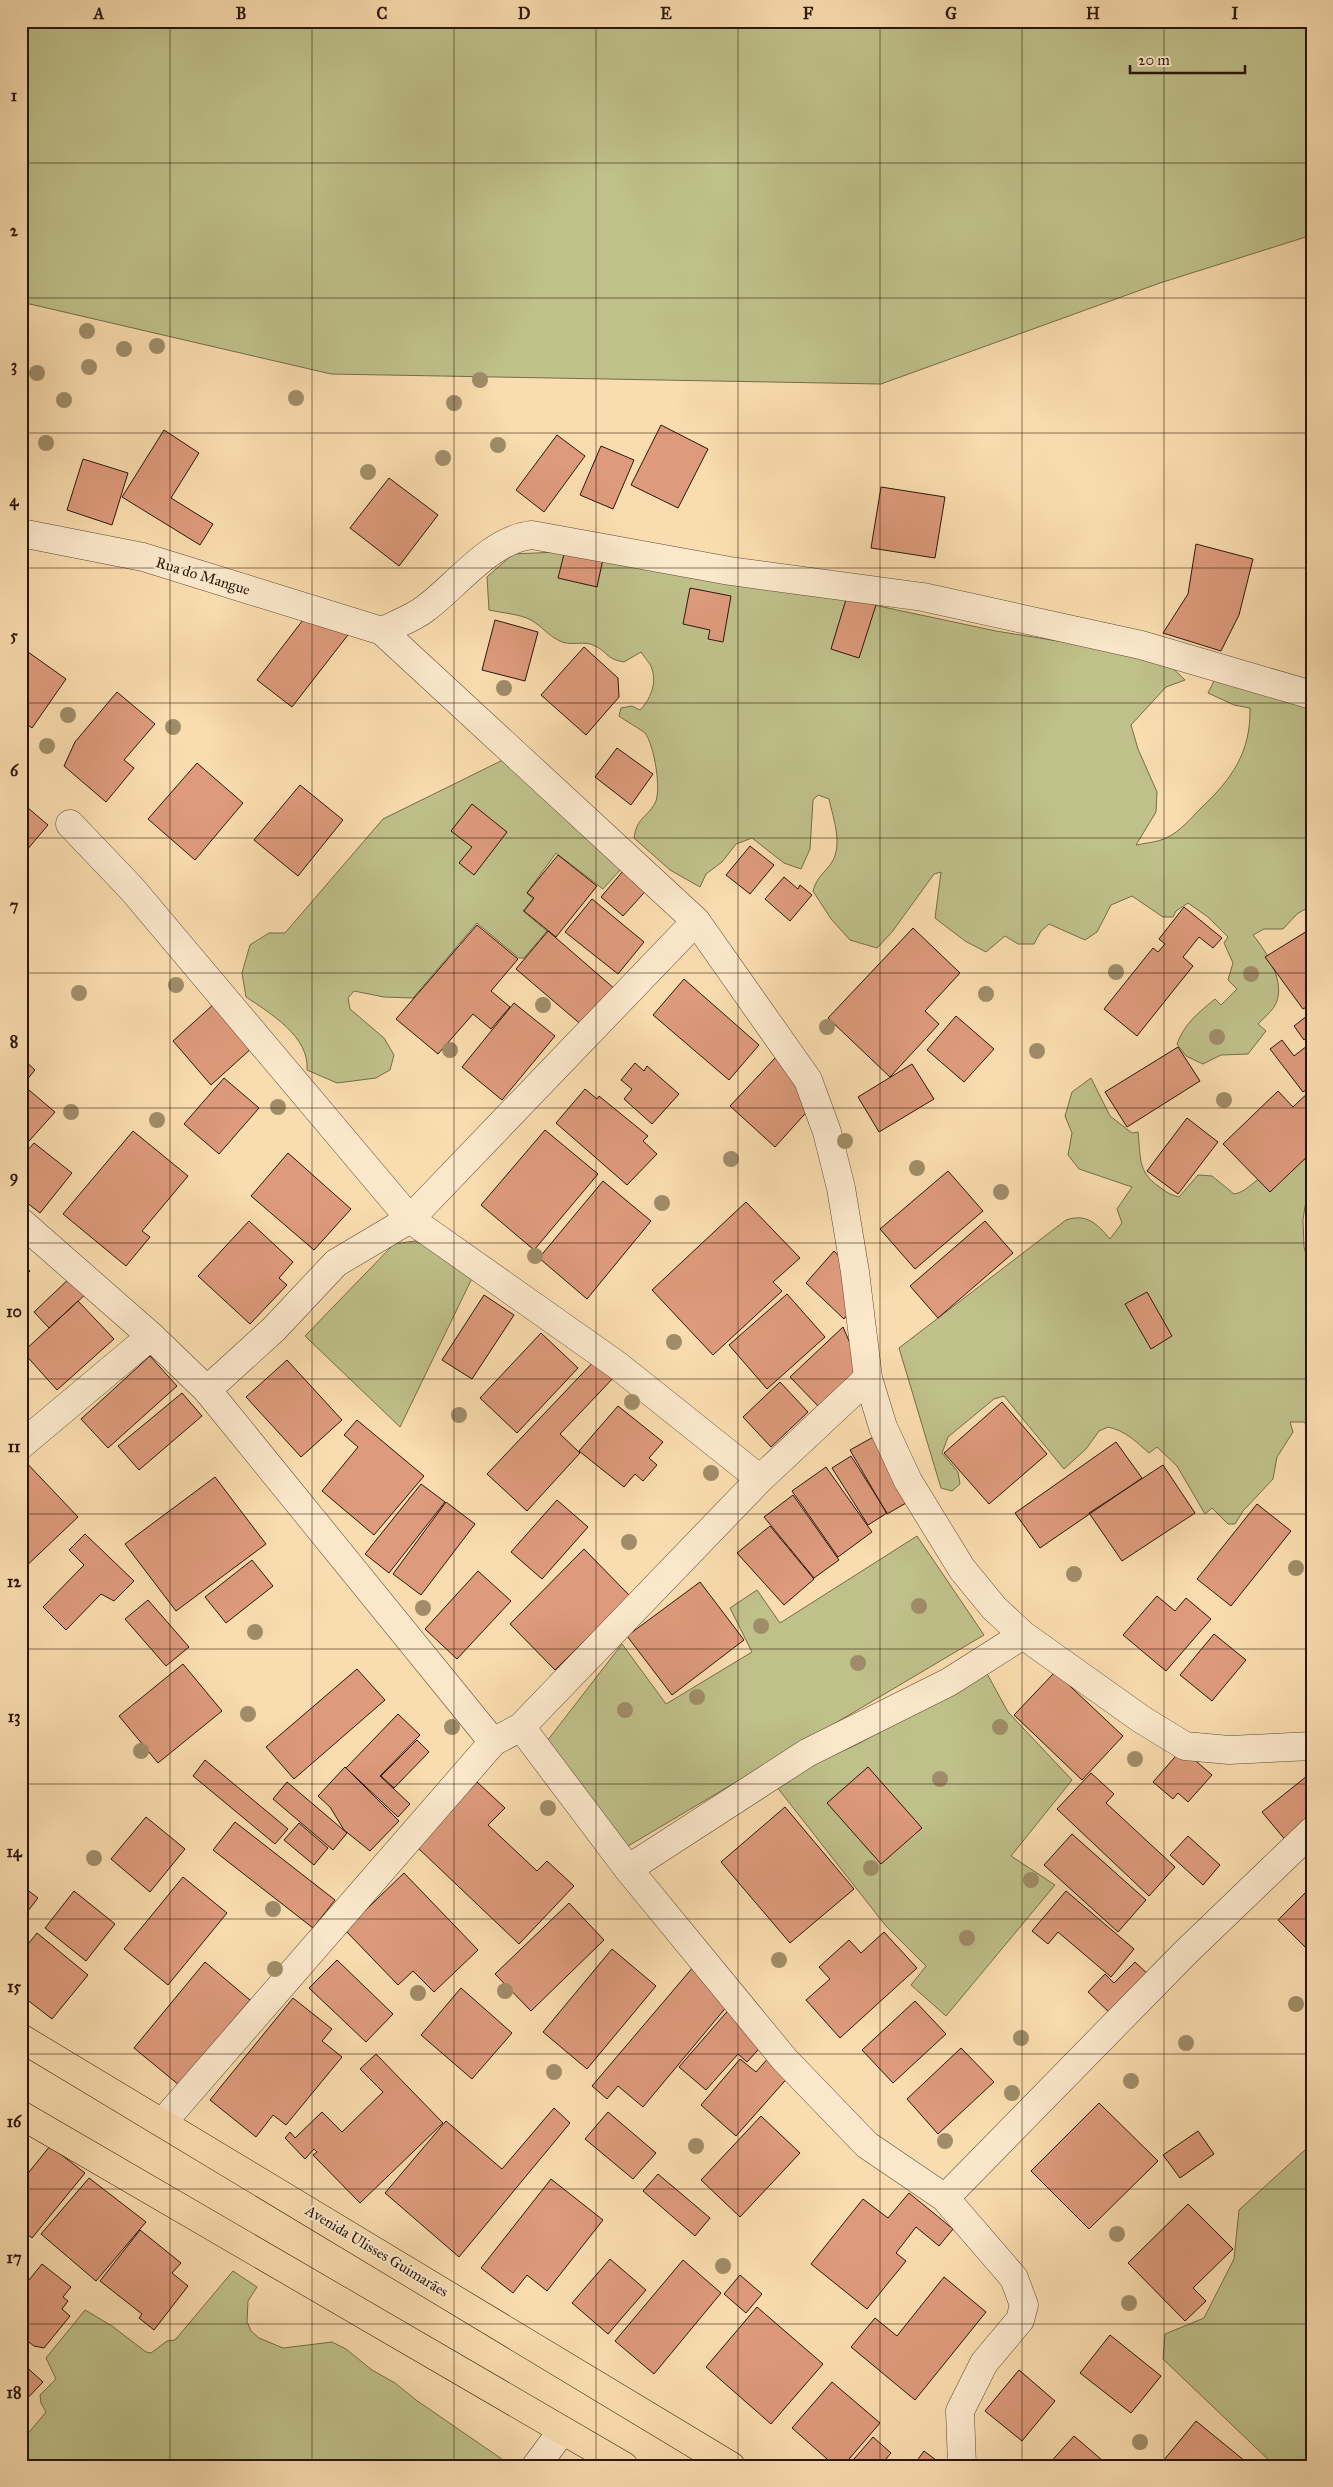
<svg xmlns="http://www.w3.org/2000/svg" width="1333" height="2487" viewBox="0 0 1333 2487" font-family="'IM FELL Great Primer',serif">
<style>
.green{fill:#bfc08a;stroke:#756c4a}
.building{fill:#dd9a7c;stroke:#2b170a}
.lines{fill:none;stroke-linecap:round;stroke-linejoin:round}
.minor-casing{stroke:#5e4833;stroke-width:29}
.major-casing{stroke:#2b170a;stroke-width:29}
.minor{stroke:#fbe8cb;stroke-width:28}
.major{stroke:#f9dcaf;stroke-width:28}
.tree{fill:#a08c69}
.grid{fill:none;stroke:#2b170a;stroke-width:1;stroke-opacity:0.55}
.labels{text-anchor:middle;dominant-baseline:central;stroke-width:4;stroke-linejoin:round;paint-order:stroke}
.street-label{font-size:15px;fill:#2b170a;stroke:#fbe8cb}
.neatline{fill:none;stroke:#2b170a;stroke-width:2}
.grid-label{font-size:16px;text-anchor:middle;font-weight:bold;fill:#2b170a}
</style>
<rect width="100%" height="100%" fill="#f9dcaf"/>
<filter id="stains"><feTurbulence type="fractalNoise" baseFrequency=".004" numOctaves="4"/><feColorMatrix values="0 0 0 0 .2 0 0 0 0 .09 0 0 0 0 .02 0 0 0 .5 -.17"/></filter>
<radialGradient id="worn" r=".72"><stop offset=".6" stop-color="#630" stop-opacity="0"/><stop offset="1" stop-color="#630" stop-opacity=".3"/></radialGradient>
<!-- green -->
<path class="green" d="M21 21H1312V235L1160 283 881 384 331 374 21 302Z
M558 552 841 598 996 631 1162 658 1185 680 1166 687 1131 725 1138 749 1157 792 1156 812 1136 845C1146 843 1158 842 1166 838 1181 831 1190 819 1201 808 1232 779 1251 752 1250 708L1234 705 1208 693 1216 677 1312 704V905L1297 914 1283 929H1264L1253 935C1267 952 1288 985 1274 1007 1270 1013 1263 1019 1258 1024L1266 1031 1248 1054 1221 1055 1203 1064 1186 1056 1177 1044C1184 1024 1199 1012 1215 999L1221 1005 1237 989 1228 980 1233 963 1224 943 1228 937 1208 917 1188 903 1176 911 1173 917H1163L1132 896 1111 905 1097 932 1085 940 1049 924 1041 931 1034 944H1018L1005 936 986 952 965 941 935 918 941 872 934 874 892 932 877 948 850 940 831 919 813 891C817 876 825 873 832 862 843 844 833 818 829 799L818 795 813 800 810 849 801 869 784 863 752 838 736 844 722 862 706 874 700 887 670 870 634 838C637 817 646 819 655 803 662 791 654 744 645 733 642 730 624 720 619 716L621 708 632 706 640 710C650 700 657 684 652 669 651 664 644 657 641 652L624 662C606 659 609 653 595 646 584 640 574 646 562 642 548 636 543 627 531 620 520 614 502 613 489 610L487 577 513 554Z
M515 754 628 861 603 889 556 853 527 893 533 899 523 911 547 931 524 958H519L477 923 413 998 384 997 354 991 348 998 350 1009 384 1038 394 1055 390 1070 376 1078 337 1083 307 1070C310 1037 270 1013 246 997L242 973 250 945 269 933H285L383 819Z
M1091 1078 1110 1116 1132 1133 1138 1132C1141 1156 1137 1171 1158 1186 1165 1191 1170 1195 1179 1197L1198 1175 1212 1176 1234 1194C1246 1192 1251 1183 1261 1178 1281 1168 1294 1169 1312 1153V1197L1305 1206 1303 1220 1304 1247 1312 1274V1426L1303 1422H1290L1293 1432 1277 1457 1273 1479 1243 1511 1235 1524H1228L1212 1508 1205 1514 1177 1466 1157 1447 1149 1453C1135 1441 1126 1431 1108 1427L1099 1431 1086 1449 1064 1469 1004 1396 994 1399 948 1437 942 1453 958 1472 960 1484 952 1491 941 1488 899 1348 1066 1220C1087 1213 1097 1224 1110 1239L1122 1223 1117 1209 1132 1187 1079 1169 1068 1155 1072 1133 1065 1116 1072 1092Z
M415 1241 476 1270 400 1427 305 1336 394 1244Z
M917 1536 984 1635 623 1849 547 1741 622 1644 666 1704 752 1652 730 1608 757 1590 780 1623Z
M985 1670 1008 1712 1072 1780 1011 1856 1055 1885 946 2016 911 1985 926 1966 885 1925 773 1782 858 1744Z
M1312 2148V2466H1275L1163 2359 1165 2334 1204 2318 1234 2259 1239 2210 1306 2149Z
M233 2271 257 2287 248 2301 247 2322 251 2331 259 2338 283 2348 332 2342 346 2349 372 2370 395 2383 416 2400 512 2466H21V2442L46 2412 41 2403 40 2395 56 2379 46 2358 85 2310 112 2326 146 2352 151 2353 167 2341 175 2340Z"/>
<!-- building -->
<path class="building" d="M661 425 708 449 678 508 631 485Z
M164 430 199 453 171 498 213 524 200 545 122 497Z
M557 435 585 456 544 512 516 490Z
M601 446 634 460 613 509 580 495Z
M83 459 128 473 112 525 67 510Z
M389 478 438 515 399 566 350 528Z
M881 487 945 497 935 558 871 548Z
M1196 544 1253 559 1239 615 1221 651 1163 633 1188 594Z
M565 550 603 559 597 587 558 578Z
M690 588 731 596 723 642 708 639 710 630 683 624Z
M847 596 876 605 859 658 831 649Z
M306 616 351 631 292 707 257 680Z
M495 620 538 632 525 681 482 670Z
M21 647 66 679 32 728 21 720Z
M584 647 618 678 619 697 586 735 541 695Z
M117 692 155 724 124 760 134 768 106 802 64 766 75 742Z
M617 748 653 774 631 805 595 777Z
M197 763 243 803 195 860 148 819Z
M300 785 343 820 298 876 254 840Z
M21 802 48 825 21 857Z
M472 804 507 832 474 875 459 863 472 847 451 831Z
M750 846 774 865 750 894 726 875Z
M558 855 597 886 556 937 524 911 534 898 527 893Z
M628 865 651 885 623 916 601 897Z
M784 877 798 889 800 885 812 895 790 921 765 899Z
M592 899 644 942 618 974 565 932Z
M1184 907 1222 938 1213 948 1199 937 1183 957 1193 966 1137 1036 1104 1009 1153 948 1158 952 1165 944 1159 939Z
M477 925 518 959 491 991 510 1007 491 1029 473 1014 438 1054 396 1019Z
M913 928 960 973 925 1011 939 1024 890 1077 828 1018Z
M1312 928V1004L1303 1009 1265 957Z
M548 931 616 990 584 1027 516 969Z
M684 979 759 1045 729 1080 653 1015Z
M514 1003 555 1036 502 1100 462 1067Z
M214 1004 253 1047 211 1085 173 1041Z
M1312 1012V1033L1304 1040 1294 1026Z
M956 1016 994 1049 964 1082 927 1050Z
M1282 1040 1294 1056 1312 1042V1085L1303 1092 1270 1049Z
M1178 1047 1200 1081 1127 1127 1105 1092Z
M777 1056 812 1106 775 1147 730 1106Z
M21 1057 35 1070 21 1087Z
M635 1063 644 1071 647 1066 679 1094 652 1124 624 1099 632 1089 621 1080Z
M912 1064 934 1099 879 1132 858 1097Z
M224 1078 259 1108 219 1154 184 1124Z
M23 1085 55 1112 21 1150V1087Z
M585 1089 597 1099 599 1096 648 1136 643 1141 657 1154 627 1185 556 1123Z
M1311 1090 1312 1152 1270 1192 1223 1144 1278 1091 1293 1107Z
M1187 1118 1218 1142 1178 1194 1147 1171Z
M545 1130 598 1174 534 1250 481 1205Z
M133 1131 188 1176 142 1231 150 1237 126 1266 63 1214Z
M34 1143 72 1173 40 1213 21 1198V1158Z
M288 1153 351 1209 314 1250 251 1196Z
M948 1171 983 1211 915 1269 880 1229Z
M603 1181 651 1221 587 1299 539 1258Z
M746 1202 800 1258 773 1282 782 1291 713 1355 652 1290Z
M249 1221 293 1262 279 1278 287 1285 250 1324 198 1276Z
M985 1221 1013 1253 938 1318 910 1286Z
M834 1251 851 1269 855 1306 844 1319 806 1283Z
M21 1264 30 1271 21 1281Z
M73 1275 88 1292 49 1328 34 1312Z
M1147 1292 1172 1336 1151 1349 1125 1304Z
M787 1294 825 1337 767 1389 729 1345Z
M484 1295 514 1315 472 1379 442 1360Z
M78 1301 114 1339 57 1390 23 1352Z
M843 1327 862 1371 821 1409 790 1377Z
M541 1333 578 1368 517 1433 480 1398Z
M150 1356 177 1386 108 1448 81 1419Z
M598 1357 617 1374 560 1434 580 1453 527 1511 487 1474Z
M287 1360 342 1420 301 1457 246 1397Z
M780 1382 808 1412 771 1447 743 1417Z
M182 1393 202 1416 139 1470 118 1446Z
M1002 1402 1047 1454 989 1504 944 1453Z
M618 1406 663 1442 649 1458 657 1465 643 1481 635 1474 624 1487 579 1451Z
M357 1420 424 1476 374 1535 322 1491 358 1447 344 1435Z
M877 1435 913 1499 887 1514 850 1450Z
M1116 1442 1142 1478 1040 1548 1015 1513Z
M851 1456 887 1513 868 1525 832 1468Z
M21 1457 78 1517 21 1571Z
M1163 1465 1195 1513 1122 1561 1089 1513Z
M826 1467 872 1532 838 1557 792 1491Z
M215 1477 266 1544 176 1611 125 1544Z
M421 1484 445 1502 389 1573 365 1554Z
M793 1495 839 1560 814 1578 764 1517Z
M557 1500 588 1527 542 1579 511 1552Z
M446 1502 475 1524 421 1595 393 1574Z
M1257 1504 1291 1531 1231 1606 1197 1579Z
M770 1526 814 1579 784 1605 737 1553Z
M85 1534 134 1581 114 1601 101 1594 66 1630 43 1607 84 1565 69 1550Z
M584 1549 630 1596 555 1670 510 1624Z
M252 1560 273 1586 226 1623 205 1597Z
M478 1571 511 1601 457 1659 425 1629Z
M700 1582 744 1640 672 1695 627 1636Z
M1157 1596 1175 1611 1186 1598 1211 1619 1166 1671 1123 1635Z
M148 1600 189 1647 166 1666 125 1619Z
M1214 1634 1246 1660 1212 1701 1180 1675Z
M183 1664 222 1711 158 1763 119 1716Z
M357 1669 385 1700 294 1779 266 1747Z
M1055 1672 1123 1736 1082 1780 1014 1715Z
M398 1714 420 1735 380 1776 410 1804 398 1817 346 1768Z
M417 1740 429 1752 394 1788 381 1776Z
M1182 1749 1212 1775 1188 1802 1178 1793 1173 1799 1153 1782Z
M205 1760 288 1829 275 1844 193 1776Z
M345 1767 399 1821 370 1851 344 1830 330 1807 318 1796Z
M868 1767 922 1828 881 1864 827 1803Z
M1312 1772V1822L1287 1842 1262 1812Z
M1091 1773 1114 1794 1106 1803 1175 1867 1149 1896 1057 1809Z
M287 1782 347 1833 333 1850 273 1799Z
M477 1782 505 1808 488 1825 537 1871 547 1861 574 1886 519 1944 417 1847Z
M785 1807 854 1889 790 1943 721 1862Z
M146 1817 185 1849 150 1892 111 1859Z
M235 1822 335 1900 313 1928 213 1850Z
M299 1823 328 1848 314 1865 284 1840Z
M1072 1834 1146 1900 1118 1932 1044 1865Z
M1188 1836 1220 1865 1203 1885 1170 1855Z
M404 1873 478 1950 434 1992 413 1971 398 1985 345 1930Z
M183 1877 227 1913 168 1985 124 1949Z
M21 1885 38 1898 21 1920Z
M74 1891 115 1924 86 1961 45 1928Z
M1066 1891 1134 1949 1111 1977 1058 1932 1048 1944 1032 1931Z
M1306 1892 1312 1898V1954L1278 1920Z
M569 1903 604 1940 531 2011 495 1974Z
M884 1932 917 1968 840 2038 806 2000 830 1979 819 1967 849 1940 861 1953Z
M37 1933 88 1975 52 2019 21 1995V1953Z
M612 1949 656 1986 587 2069 543 2032Z
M337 1960 393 2014 366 2042 309 1988Z
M205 1962 250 2000 179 2085 134 2048Z
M1135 1962 1151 1977 1113 2016 1088 1992 1105 1974 1114 1983Z
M694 1966 733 1999 643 2107 618 2086 607 2099 592 2086Z
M461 1988 512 2033 472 2079 421 2035Z
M293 1998 332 2029 322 2041 342 2057 286 2125 273 2115 256 2137 210 2100Z
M915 2001 946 2034 893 2083 862 2050Z
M731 2007 767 2040 747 2062 738 2054 706 2090 679 2067Z
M961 2048 994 2082 938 2134 907 2099Z
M376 2054 443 2123 360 2203 313 2155 317 2152 314 2149 305 2159 285 2138 290 2132 295 2138 322 2112 342 2132 383 2092 360 2069Z
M770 2056 791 2074 736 2136 701 2105 740 2059 756 2072Z
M1099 2103 1158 2161 1089 2229 1031 2171Z
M554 2108 570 2123 459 2257 385 2193 446 2121 502 2169Z
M608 2112 656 2153 633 2179 585 2139Z
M761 2116 800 2153 740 2217 701 2180Z
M1198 2131 1214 2154 1180 2178 1163 2155Z
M50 2146 85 2173 32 2238 21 2229V2182Z
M658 2174 710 2218 695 2236 643 2191Z
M89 2178 146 2222 96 2281 41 2234Z
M551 2179 603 2220 547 2291 527 2275 513 2293 481 2268Z
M909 2193 953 2229 939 2246 916 2227 896 2253 906 2261 867 2309 811 2264 863 2199 888 2218Z
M1188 2204 1233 2249 1193 2288 1206 2301 1185 2321 1128 2263Z
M140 2230 181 2263 172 2273 188 2286 154 2330 139 2318 142 2314 100 2281Z
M610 2259 646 2290 608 2334 572 2303Z
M683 2260 721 2293 654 2374 615 2341Z
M42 2264 71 2287 63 2297 68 2301 62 2309 70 2316 44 2348 34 2346 21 2336V2273L29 2280Z
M740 2275 762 2294 746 2313 724 2294Z
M944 2277 986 2312 915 2400 851 2347 875 2318 897 2336Z
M757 2307 823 2364 771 2424 706 2367Z
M1110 2335 1161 2376 1131 2413 1080 2373Z
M23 2364 43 2382 21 2405V2366Z
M1019 2370 1055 2401 1022 2441 985 2411Z
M832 2382 880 2423 843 2466H835L792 2428Z
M1196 2421 1251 2466H1159Z
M1074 2436 1103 2461 1099 2466H1047Z
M873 2437 891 2453 880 2466H848Z
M924 2451 944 2466H913Z"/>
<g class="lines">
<!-- minor casing -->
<g class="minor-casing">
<path id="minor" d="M21 533 143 557 382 631 696 921 808 1080 827 1132 841 1188 855 1272 868 1378 883 1427 908 1481 962 1569 994 1608 1023 1635 1141 1719 1185 1746 1229 1750 1312 1746
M382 631C396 624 414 618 426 608 457 585 491 539 532 535L730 571 923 597 1141 645 1312 695
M70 824 132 889 410 1219 617 1365 760 1479
M21 1222 151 1336 207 1390 493 1742
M207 1390 274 1329 336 1263 410 1219 696 921
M21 1445 151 1336
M521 1727 628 1869 785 2060 867 2145 945 2198 1014 2278 1024 2305 1020 2320 984 2363 960 2411 962 2466
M628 1869 807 1753 949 1682 1023 1635
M163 2122 493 1742 521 1727 760 1479 868 1378
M945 2198 1185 1953 1312 1831
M536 2466 562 2431"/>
</g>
<!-- major casing -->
<g class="major-casing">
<path id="major" d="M21 2038 731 2466
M21 2115 624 2466"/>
</g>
<!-- minor -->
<use href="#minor" class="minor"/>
<!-- major -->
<use href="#major" class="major"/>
</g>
<!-- trees -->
<g class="tree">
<circle cx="87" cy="331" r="8"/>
<circle cx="157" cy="346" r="8"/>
<circle cx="124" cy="349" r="8"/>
<circle cx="89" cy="367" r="8"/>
<circle cx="37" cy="373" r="8"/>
<circle cx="480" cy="380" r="8"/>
<circle cx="296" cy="398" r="8"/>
<circle cx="64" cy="400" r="8"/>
<circle cx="454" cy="403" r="8"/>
<circle cx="46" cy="443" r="8"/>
<circle cx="498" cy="445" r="8"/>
<circle cx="443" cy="458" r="8"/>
<circle cx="368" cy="472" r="8"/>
<circle cx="504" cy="688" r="8"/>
<circle cx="68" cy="715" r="8"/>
<circle cx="173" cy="727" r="8"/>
<circle cx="47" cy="746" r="8"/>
<circle cx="1116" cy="972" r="8"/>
<circle cx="1251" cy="974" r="8"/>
<circle cx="176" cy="985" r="8"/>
<circle cx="79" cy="993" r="8"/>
<circle cx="986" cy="994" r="8"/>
<circle cx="543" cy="1005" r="8"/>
<circle cx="827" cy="1027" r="8"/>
<circle cx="1217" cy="1037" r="8"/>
<circle cx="450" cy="1050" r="8"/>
<circle cx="1037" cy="1051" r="8"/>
<circle cx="1224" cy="1100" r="8"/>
<circle cx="278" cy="1107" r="8"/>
<circle cx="71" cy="1112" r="8"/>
<circle cx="157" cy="1120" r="8"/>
<circle cx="845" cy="1141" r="8"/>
<circle cx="731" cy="1159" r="8"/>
<circle cx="917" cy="1168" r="8"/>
<circle cx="1001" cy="1192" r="8"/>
<circle cx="662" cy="1203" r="8"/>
<circle cx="535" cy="1256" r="8"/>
<circle cx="674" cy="1342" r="8"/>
<circle cx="632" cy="1402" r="8"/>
<circle cx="459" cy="1415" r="8"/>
<circle cx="711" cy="1473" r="8"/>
<circle cx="629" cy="1542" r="8"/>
<circle cx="1296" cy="1568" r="8"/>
<circle cx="1074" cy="1574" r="8"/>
<circle cx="919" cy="1606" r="8"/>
<circle cx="423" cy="1608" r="8"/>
<circle cx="761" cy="1626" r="8"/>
<circle cx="255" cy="1632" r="8"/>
<circle cx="858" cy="1663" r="8"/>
<circle cx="697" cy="1697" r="8"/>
<circle cx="625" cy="1710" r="8"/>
<circle cx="248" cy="1714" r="8"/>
<circle cx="452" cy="1727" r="8"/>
<circle cx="1000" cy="1727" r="8"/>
<circle cx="141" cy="1751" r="8"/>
<circle cx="1135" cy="1759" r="8"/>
<circle cx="940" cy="1779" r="8"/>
<circle cx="548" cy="1808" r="8"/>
<circle cx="94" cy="1858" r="8"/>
<circle cx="871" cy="1868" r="8"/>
<circle cx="1031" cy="1880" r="8"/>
<circle cx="273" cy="1909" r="8"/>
<circle cx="967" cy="1938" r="8"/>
<circle cx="779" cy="1960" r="8"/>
<circle cx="275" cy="1969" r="8"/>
<circle cx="505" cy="1991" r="8"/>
<circle cx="418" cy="1993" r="8"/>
<circle cx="1296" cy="2004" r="8"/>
<circle cx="1021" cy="2038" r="8"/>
<circle cx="1186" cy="2043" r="8"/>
<circle cx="554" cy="2072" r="8"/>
<circle cx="1131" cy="2081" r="8"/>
<circle cx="1012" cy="2093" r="8"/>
<circle cx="945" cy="2141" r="8"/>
<circle cx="696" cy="2146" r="8"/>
<circle cx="1117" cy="2234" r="8"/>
<circle cx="723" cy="2266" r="8"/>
<circle cx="1129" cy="2303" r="8"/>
<circle cx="1140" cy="2442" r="8"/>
</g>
<!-- grid -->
<path class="grid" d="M170 21V2466M312 21V2466M454 21V2466M596 21V2466M738 21V2466M880 21V2466M1022 21V2466M1164 21V2466M21 163H1312M21 298H1312M21 433H1312M21 568H1312M21 703H1312M21 838H1312M21 973H1312M21 1108H1312M21 1243H1312M21 1379H1312M21 1514H1312M21 1649H1312M21 1784H1312M21 1919H1312M21 2054H1312M21 2189H1312M21 2324H1312"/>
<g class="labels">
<!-- street labels -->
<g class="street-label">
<text transform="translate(203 576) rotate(17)">Rua do Mangue</text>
<text transform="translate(377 2251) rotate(31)">Avenida Ulisses Guimarães</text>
</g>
</g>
<!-- margin -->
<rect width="1333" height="2487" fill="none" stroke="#f9dcaf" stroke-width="55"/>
<!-- scale -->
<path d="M1130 65v8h115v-8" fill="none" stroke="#2b170a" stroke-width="2.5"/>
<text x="1138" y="65" font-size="15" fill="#2b170a" stroke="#fbe8cb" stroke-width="4" paint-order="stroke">20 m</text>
<rect x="28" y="28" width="1278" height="2432" class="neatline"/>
<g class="grid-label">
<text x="99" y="19">A</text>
<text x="241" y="19">B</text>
<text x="382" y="19">C</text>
<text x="524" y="19">D</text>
<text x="666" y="19">E</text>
<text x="808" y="19">F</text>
<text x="951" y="19">G</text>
<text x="1093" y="19">H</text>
<text x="1235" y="19">I</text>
<text x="14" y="101">1</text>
<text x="14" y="236">2</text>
<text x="14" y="371">3</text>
<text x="14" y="506">4</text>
<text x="14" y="641">5</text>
<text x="14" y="776">6</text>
<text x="14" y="911">7</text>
<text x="14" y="1047">8</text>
<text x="14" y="1182">9</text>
<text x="14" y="1317">10</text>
<text x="14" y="1452">11</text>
<text x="14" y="1587">12</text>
<text x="14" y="1722">13</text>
<text x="14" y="1857">14</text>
<text x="14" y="1992">15</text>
<text x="14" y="2127">16</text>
<text x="14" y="2263">17</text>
<text x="14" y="2398">18</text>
</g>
<rect width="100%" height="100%" filter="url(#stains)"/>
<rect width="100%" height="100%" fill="url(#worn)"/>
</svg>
